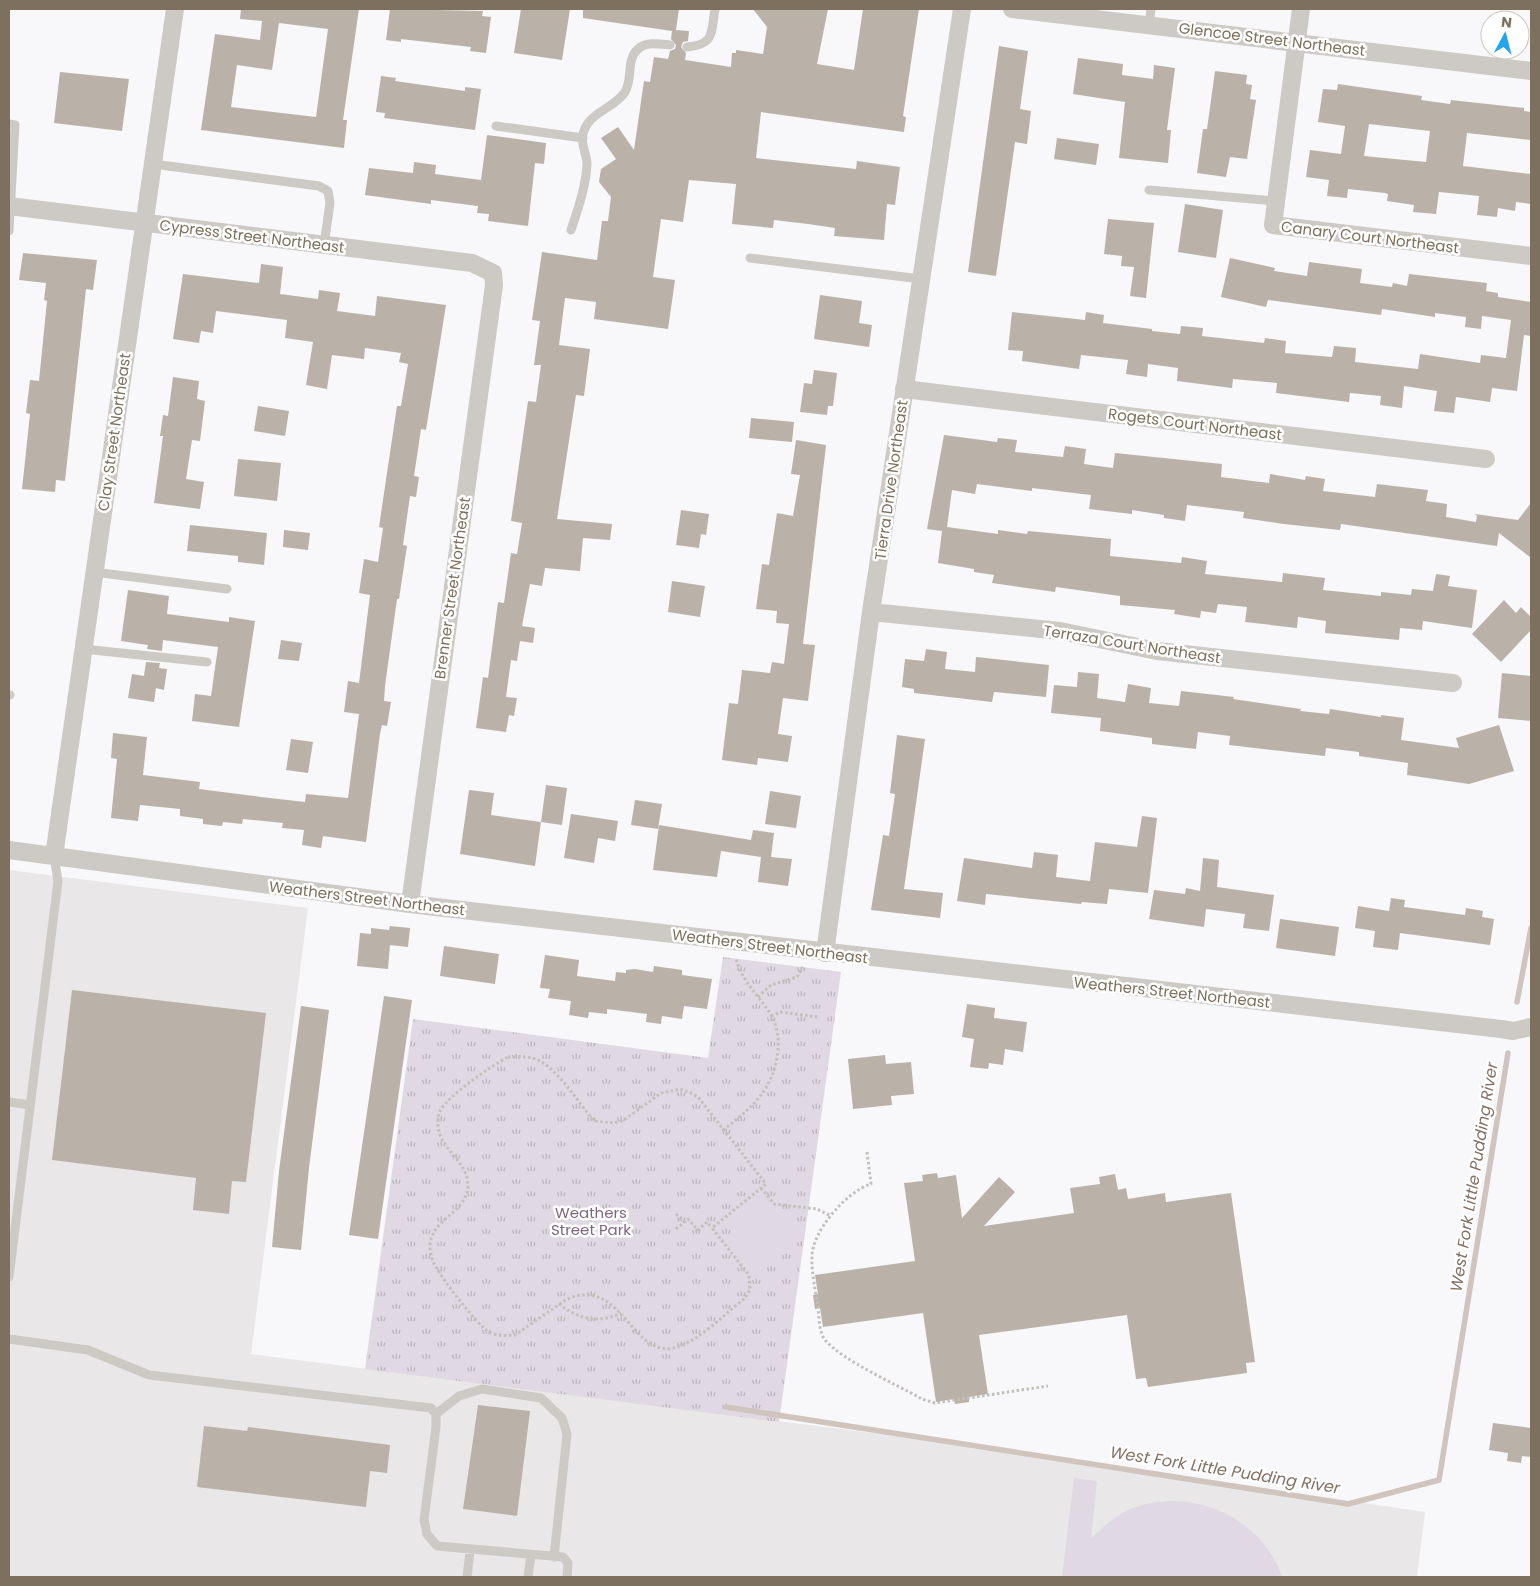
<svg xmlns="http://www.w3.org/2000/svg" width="1540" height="1586" viewBox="0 0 1540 1586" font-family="Poppins,sans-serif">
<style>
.built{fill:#e9e7e8}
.grass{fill:url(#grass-tufts)}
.pitch{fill:#e0d8e2}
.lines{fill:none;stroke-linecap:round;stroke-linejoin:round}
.stream{stroke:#cfc4be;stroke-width:5.5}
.building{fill:#bab2a9;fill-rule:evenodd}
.path{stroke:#c3c0bc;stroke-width:3;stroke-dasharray:2.5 2.5;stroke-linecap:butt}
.lane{stroke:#cdc9c4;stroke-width:9}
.street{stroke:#cdc9c4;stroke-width:18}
.labels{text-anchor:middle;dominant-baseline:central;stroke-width:5;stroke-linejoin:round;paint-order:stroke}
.street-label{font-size:15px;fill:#7e705e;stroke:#fff}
.park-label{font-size:15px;fill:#7f6681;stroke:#fff}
.water-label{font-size:16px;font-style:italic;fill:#857063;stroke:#fff}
</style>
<defs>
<pattern id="grass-tufts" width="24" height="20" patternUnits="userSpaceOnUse" patternTransform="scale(1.25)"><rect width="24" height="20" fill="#e0d8e2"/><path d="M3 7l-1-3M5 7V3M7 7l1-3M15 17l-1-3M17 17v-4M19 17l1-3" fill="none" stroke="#bbb4ba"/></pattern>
</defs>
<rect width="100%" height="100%" fill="#f8f7fa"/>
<!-- built -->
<path class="built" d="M9 870 308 908 251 1354 999 1449 1425 1512 1417 1577H9Z"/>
<!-- grass -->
<path class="grass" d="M723 957 841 972 779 1422 365 1369 413 1019 708 1058Z"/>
<!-- pitch -->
<path class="pitch" d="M761 1194 796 1237 752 1271 727 1238 739 1228 731 1217Z
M1074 1478 1097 1481 1091 1538C1102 1529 1111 1519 1124 1512 1184 1483 1261 1514 1282 1577H1062Z"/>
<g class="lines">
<!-- stream -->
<path class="stream" d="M1517 1002 1531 928
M726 1407 1348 1504 1439 1480 1508 1053"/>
</g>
<!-- building -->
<path class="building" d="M241 9H359L343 120H347L344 148 201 130 215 34 260 40 262 21 240 19ZM279 23 328 29 316 117 231 107 237 65 272 70Z
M390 9 483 11 482 16 491 17 486 53 470 51 471 47 401 39V42L386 40Z
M521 9H570L562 60 514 53Z
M583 9H679L676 30 689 31 688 41 683 42 681 47 686 53 685 60 731 67 732 53H736V50L763 54 767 27 753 9H828L817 64 854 70 863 9H919L903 116 906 117 904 132 761 112 756 158 856 169 857 161 900 167 895 205 887 204 884 240 834 236 835 228 808 224 774 220 773 228 732 224 736 184 689 180 683 222 661 219 653 277 675 280 668 329 594 319 596 302 565 298 559 345 590 349 584 396 576 395 557 519 612 524 610 540 583 538 580 571 545 568 542 586 530 584 522 626 535 628 533 643 520 641 517 661 511 660 506 697 517 698 514 716 509 715 506 732 476 728 483 677 488 678 498 602 504 603 511 553 517 554 522 523 511 521 528 401 536 402 541 365H534L540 321 532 320 542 252 597 260 602 221H608L611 197 599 182 601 169 616 159 601 138 618 127 634 150 644 81 650 82 654 57 668 59 670 51 675 49 676 45 671 39 672 31 583 18Z
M999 46 1028 51 1020 109 1031 111 1027 144 1015 142 996 276 968 272Z
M1078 58 1123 64 1122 75 1153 79 1154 65 1175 68 1167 130H1171L1168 163 1119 158 1125 102 1073 94Z
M1215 71 1247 75 1246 84 1252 85 1250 99 1256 100 1247 159 1230 157 1226 177 1197 173 1203 129H1207Z
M60 72 129 79 122 131 54 123Z
M381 76 396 78 395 81 465 91V87L481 89 475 130 384 118 385 113 376 112Z
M1338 84 1422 96 1421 100 1450 104 1451 100 1524 108V111L1531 112 1530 140 1467 133 1463 166 1531 174V204L1516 202 1515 211 1498 208 1497 217 1477 215 1479 196 1439 192 1436 214 1413 212 1414 205 1387 201 1388 194 1385 193 1348 189 1347 198 1327 196 1329 180 1306 177 1310 150 1341 154 1345 126 1318 122 1323 89 1337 90ZM1369 124 1430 131 1426 162 1364 156Z
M487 135 546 143 544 164 535 163 528 226 488 221 489 214 477 213 478 206 431 200V204L365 195 369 168 413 173 414 162 436 165 435 174 481 180Z
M1057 138 1099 144 1096 165 1054 159Z
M1185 204 1223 210 1216 258 1178 252Z
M1108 219 1154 223 1146 298 1130 296 1134 267 1121 266 1122 256 1104 254Z
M23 253 97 260 93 290 86 289 65 481 56 480 55 492 22 489 30 414 26 413 30 380 39 381 47 301 44 300 46 283 19 280Z
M1230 258 1275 268 1274 271 1307 276 1309 262 1362 269 1360 283 1392 287 1393 283 1407 286 1409 274 1487 283 1486 291 1498 293V297L1531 302V336L1524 335 1517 391 1492 388 1490 402 1456 397 1454 413 1434 411 1437 391 1404 386 1402 408 1380 405 1381 396 1350 393 1349 402 1276 393 1277 383 1233 379 1232 388 1177 381 1178 368 1148 364 1147 377 1126 374 1128 360 1081 355 1079 369 1022 361 1023 351 1008 350 1012 312 1085 320 1086 312 1104 315 1103 323 1152 329V331L1180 334 1181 326 1203 328 1202 336 1264 343 1265 338 1286 341 1285 353 1332 357 1334 346 1356 348 1355 362 1418 369 1420 354 1480 363 1481 355 1506 358 1511 320 1482 316 1481 329 1465 327 1466 317 1435 313V317L1382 309 1381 315 1268 300 1266 307 1221 297Z
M261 264 283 267 280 294 318 299 319 290 340 293 337 311 375 316 377 296 446 305 426 430 421 429 414 476 419 477 416 497 410 496 403 545 407 546 399 599H397L385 686 384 701 391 702 387 726 382 725 380 734 366 842 323 836 321 848 302 845 304 830 282 828 283 823 243 819 242 824 223 822 222 826 203 824V819L180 816V809L140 805 138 821 111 818 117 759 111 758 113 733 147 737 143 775 200 782 199 789 261 797 305 802 306 794 348 798 359 714 344 712 348 681 359 683 370 595 359 593 364 559 378 562 383 528 379 527 387 473 397 406H401L408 364 399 362 401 353 365 348 364 359 332 355 327 389 306 385 313 342 285 338 287 320 216 311 213 333 201 331 199 343 173 339 183 274 259 283Z
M820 295 862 301 859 323 872 325 869 347 814 339Z
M814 370 837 373 833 406H828L827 415 800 412 804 383 812 384Z
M173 377 199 381 197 399 205 401 200 441 192 440 186 479 204 482 200 509 154 503 163 436H160L163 415 168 416Z
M258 406 289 411 285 436 254 431Z
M751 418 794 422 792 442 749 438Z
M944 435 997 442 998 438 1017 440 1015 452 1063 457 1065 446 1086 449 1084 464 1113 468 1115 453 1222 464 1221 477 1269 483 1270 474 1305 480 1306 476 1325 479 1323 491 1375 497 1377 484 1428 490 1426 501 1447 504 1446 517 1476 522 1477 516 1475 514 1518 520 1531 503V558L1499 533 1497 546 1341 524 1340 530 1284 524 1243 518 1244 512 1187 505 1185 521 1164 518V515L1132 510V514L1089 509 1091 495 1032 488V491L977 484 975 494 952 490 947 527 998 534V530L1027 534 1028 531 1111 539 1110 556 1181 563 1182 557 1207 561 1205 574 1282 582 1283 573 1325 578 1323 590 1381 596V592L1411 595 1412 589 1433 591 1436 574 1450 576 1448 586 1477 590 1472 628 1423 621 1422 630 1400 628 1399 640 1325 633 1326 621 1298 617 1297 628 1245 622 1247 607 1218 604 1216 613 1201 611 1200 618 1174 614 1175 610 1120 605V596L1056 587 1055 592 992 583 994 575 974 572V569L938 563 942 531 927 529Z
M796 440 826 445 803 644 815 645 808 701 783 698 778 734 792 736 788 762 758 758 757 765 722 760 729 703 738 704 742 670 770 673 772 662 784 664 789 624 776 623 777 611 756 609 762 564 769 565 777 513 793 516 800 475 791 474Z
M238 459 281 463 277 501 234 496Z
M681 510 709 514 706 535 701 534 699 548 676 545Z
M190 525 267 533 264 565 238 562V556L187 551Z
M284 530 310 533 308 550 283 547Z
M672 581 705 586 700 617 668 612Z
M128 590 169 596 167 614 229 622V617L255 621 239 727 192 721 195 694 211 696 218 647 163 640 162 651 147 649 148 645 121 641Z
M1504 600 1516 613 1521 607 1531 617V630L1501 662 1472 634Z
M281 640 302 643 299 661 278 659Z
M926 649 947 652 945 669 975 672 976 657 1049 665 1046 697 994 692 992 702 914 693V689L902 687 905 659 924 661Z
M146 662 160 663 159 668 167 669 164 690 156 688 154 702 128 698 132 674 144 676Z
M1078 672 1099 674 1097 698 1125 702 1128 684 1151 688 1149 703 1179 706 1181 691 1234 697 1233 699 1301 709 1300 711 1329 714 1330 709 1381 717V715L1404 718 1401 740 1459 748 1456 738 1499 725 1514 771 1469 784 1407 775 1408 763 1359 756V752L1326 748 1325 756 1229 745 1230 736 1198 732 1196 749 1152 744V738L1100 731 1101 718 1051 713 1054 685 1077 687Z
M1502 673 1531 676V721L1498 718Z
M897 735 925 739 904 889 943 893 940 918 871 910 883 835 889 836 895 794 890 793Z
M291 739 313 742 308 773 286 770Z
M546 785 567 788 562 825 541 822Z
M469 790 494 793 491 815 541 822 535 866 460 854Z
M770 791 801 796 796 828 765 824Z
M635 800 662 804 658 829 631 825Z
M571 814 618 821 615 841 598 838 594 863 564 858Z
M1142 816 1157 818 1148 893 1109 889 1107 904 1082 902 1081 904 986 894 985 905 957 901 964 858 1032 868 1034 852 1058 855 1056 877 1090 881 1095 842 1137 847Z
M659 825 751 840 753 830 774 833 771 857 792 859 788 886 758 882 761 857 721 851 717 877 653 870Z
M1203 858 1219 860 1217 887 1274 895 1269 931 1243 928 1245 914 1206 909 1204 927 1149 919 1154 890 1185 894 1186 888 1200 891Z
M1391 898 1405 900 1404 907 1465 915 1466 908 1483 911 1482 917 1494 919 1490 945 1400 933 1398 950 1373 947 1375 931 1355 928 1358 906 1389 911Z
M1280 919 1339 927 1335 956 1276 948Z
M390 926 410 928 408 947 390 945 388 969 357 966 360 933 371 934V928L389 930Z
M444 946 499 954 495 984 440 976Z
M545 955 579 960 577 976 615 981 616 972 626 973V970L635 969 653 972 654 966 682 970V975L712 979 707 1009 684 1006 682 1019 662 1016 661 1024 646 1022 647 1014 607 1009V1014L589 1012 588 1018 569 1015 571 1001 548 998 550 989 540 988Z
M72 990 266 1013 246 1182 232 1181 229 1214 193 1210 196 1178 52 1160Z
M384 996 412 1000 378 1239 349 1235Z
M967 1004 995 1008 994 1018 1027 1022 1023 1052 1005 1049 1003 1065 989 1063 988 1069 970 1067 974 1039 962 1037Z
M301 1006 329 1010 309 1168 301 1250 272 1247 279 1171Z
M885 1055 886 1064 911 1062 914 1094 891 1096 892 1105 853 1109 848 1059Z
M937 1173 938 1178 956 1175 962 1218 999 1177 1015 1192 984 1226 1074 1213 1070 1188 1100 1184 1099 1177 1115 1174 1118 1190 1126 1188 1128 1199 1165 1193 1166 1202 1231 1193 1255 1362 1246 1363 1247 1373 1148 1387 1146 1378 1136 1379 1127 1315 979 1335 988 1394 969 1397V1402L955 1404 954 1399 936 1402 923 1313 823 1327 820 1308 815 1309 813 1295 818 1294 815 1275 915 1261 904 1183 923 1181 922 1175Z
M478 1405 530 1411 517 1516 463 1509Z
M1493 1423 1531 1428V1457L1522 1456 1521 1463 1507 1461 1508 1453 1489 1450Z
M204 1426 247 1431 248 1427 390 1445 387 1473 370 1471 366 1507 197 1487Z"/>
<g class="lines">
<!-- path -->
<path class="path" d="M758 997 771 985 797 977 803 967
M771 1016 781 1012 818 1017
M508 1057C516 1057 524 1056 532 1058 556 1064 578 1103 594 1121L614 1123 624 1120 661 1093 680 1089 689 1092 698 1097 766 1184 712 1228 749 1275 750 1290 745 1298C727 1312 702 1338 680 1346 631 1365 625 1275 567 1299L515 1335C506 1336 497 1336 489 1332 477 1325 443 1280 436 1267 432 1261 430 1253 430 1245 432 1218 467 1213 468 1186 468 1167 452 1156 443 1141 438 1133 436 1120 440 1111 449 1095 491 1066 508 1057Z
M723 1130C752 1108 774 1089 778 1050 779 1037 777 1025 770 1013 758 995 741 980 736 958
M867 1152 871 1184C847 1191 812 1231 812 1257 811 1273 816 1291 818 1307 819 1316 819 1333 825 1340 843 1361 896 1384 922 1399L935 1403 1048 1386
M761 1188 774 1204 817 1209 831 1216
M676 1214 684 1222
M676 1229 688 1219 698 1230 707 1222 712 1228
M559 1304C578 1319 599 1324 621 1313"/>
<!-- lane -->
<path class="lane" d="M1149 25 1151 9
M687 47C715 45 711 32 715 9
M9 124 15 125 9 231
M496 126 583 138
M153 164 319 186 328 191 330 203 324 245
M1149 190 1276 201
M571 230C578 209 586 186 587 164 587 154 580 144 583 134 588 112 614 109 625 92 633 79 626 59 638 49 646 41 660 44 670 45
M750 258 921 279
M94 572 227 589
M83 649 207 662
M9 695H10
M9 1102 30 1105
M9 1277 58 881 54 856
M9 1339 88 1350 149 1375 431 1408 436 1414V1427L424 1520 427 1534 437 1546 563 1557 568 1563 567 1577
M436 1414 459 1396 482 1389 541 1398 562 1418 567 1434 554 1557
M467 1577 470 1551
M528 1577 531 1555"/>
<!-- street -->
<path class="street" d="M1012 9 1531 71
M1301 9 1273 225 1531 256
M9 206 472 263 493 273 494 285 410 904
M904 389 1486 459
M871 612 1060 631 1157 651 1453 683
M9 850 410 904 1501 1029 1513 1031 1531 1027
M54 856 175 9
M825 953 871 612 962 9"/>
</g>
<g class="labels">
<!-- street labels -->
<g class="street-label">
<text transform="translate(1272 39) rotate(7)">Glencoe Street Northeast</text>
<text transform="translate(252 236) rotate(7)">Cypress Street Northeast</text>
<text transform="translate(1370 237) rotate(7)">Canary Court Northeast</text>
<text transform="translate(1195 424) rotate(7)">Rogets Court Northeast</text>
<text transform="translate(114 432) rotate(-82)">Clay Street Northeast</text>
<text transform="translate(891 480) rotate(-82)">Tierra Drive Northeast</text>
<text transform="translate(452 588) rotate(-82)">Brenner Street Northeast</text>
<text transform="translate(1132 644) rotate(9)">Terraza Court Northeast</text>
<text transform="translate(367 898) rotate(7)">Weathers Street Northeast</text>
<text transform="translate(770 946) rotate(7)">Weathers Street Northeast</text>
<text transform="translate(1172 992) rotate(6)">Weathers Street Northeast</text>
</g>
<!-- park labels -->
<g class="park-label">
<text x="591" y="1212">Weathers<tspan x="591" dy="17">Street Park</tspan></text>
</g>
<!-- water labels -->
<g class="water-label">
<text transform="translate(1474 1177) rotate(-81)">West Fork Little Pudding River</text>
<text transform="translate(1225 1470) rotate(9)">West Fork Little Pudding River</text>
</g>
</g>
<!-- border -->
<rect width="1540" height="1586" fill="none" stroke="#7e705e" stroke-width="20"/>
<!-- north arrow -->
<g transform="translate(1505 35) rotate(7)"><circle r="24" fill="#ffffff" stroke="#cbc6bf"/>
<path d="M0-4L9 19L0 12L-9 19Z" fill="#23a5ee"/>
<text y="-8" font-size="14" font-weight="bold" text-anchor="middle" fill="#7e705e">N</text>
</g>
</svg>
